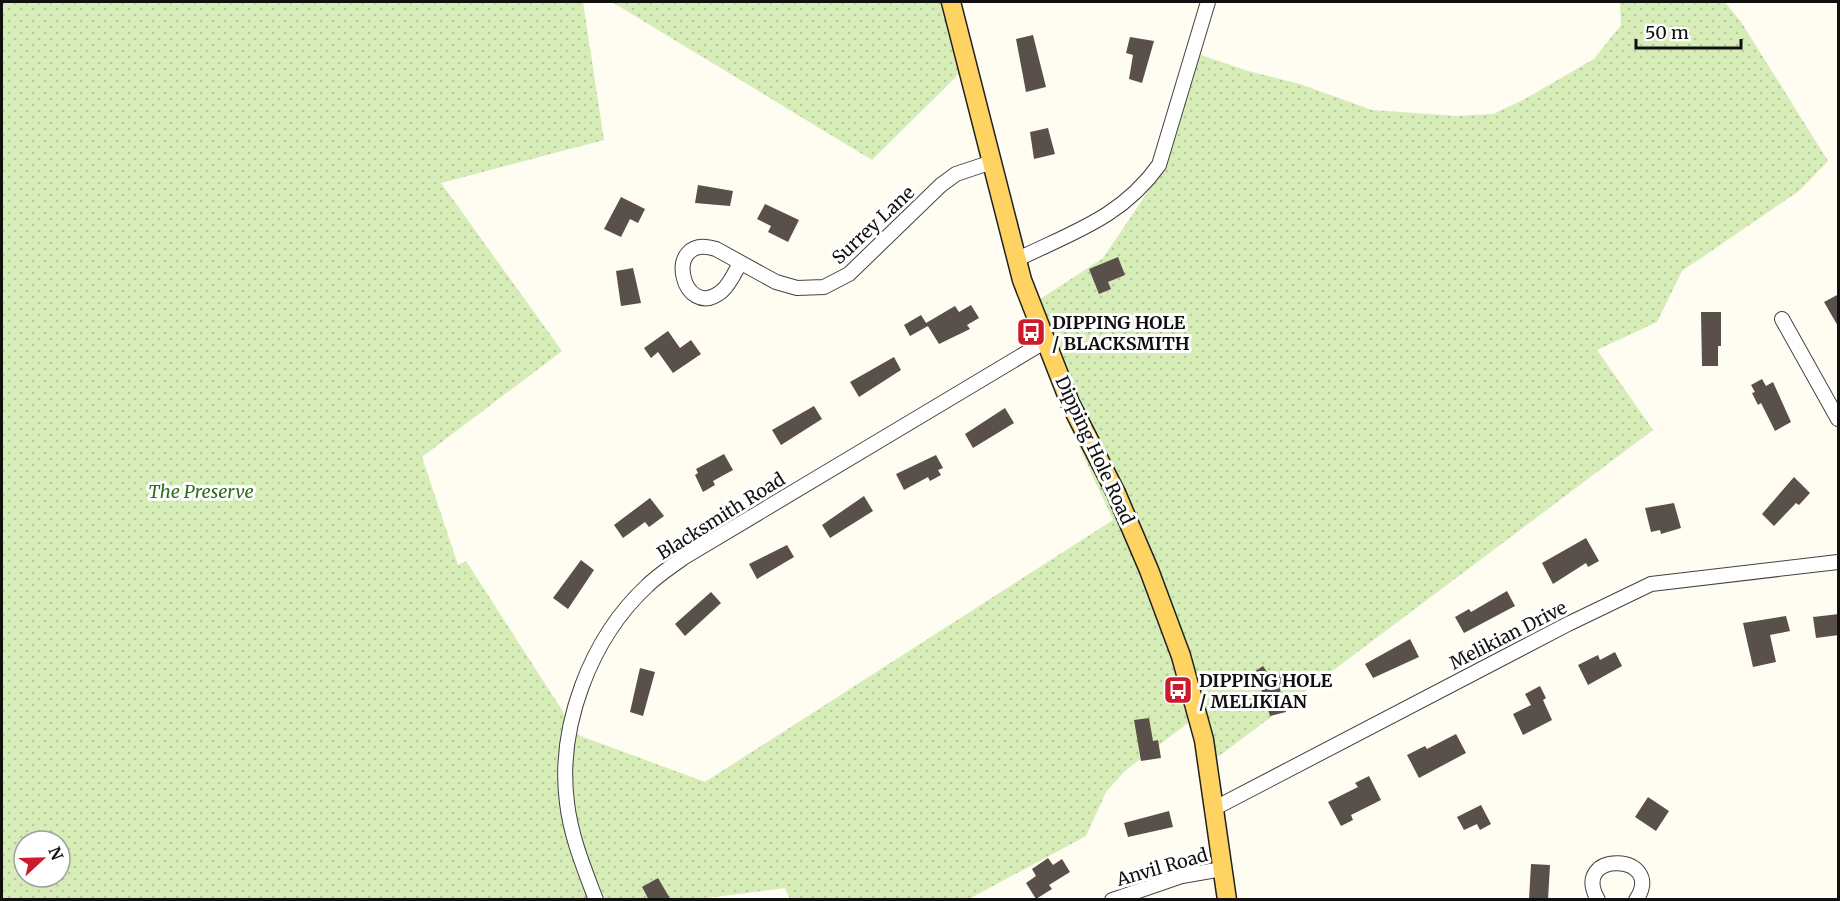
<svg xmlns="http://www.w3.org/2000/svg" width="1840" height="901" viewBox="0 0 1840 901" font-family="Merriweather,serif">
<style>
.park{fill:url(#park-dots);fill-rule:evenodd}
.building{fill:#59504b}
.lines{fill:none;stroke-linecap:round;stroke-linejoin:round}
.minor-casing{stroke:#434343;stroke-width:16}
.major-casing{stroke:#212121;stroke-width:21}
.minor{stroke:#fff;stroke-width:14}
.major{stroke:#ffd362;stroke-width:18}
.labels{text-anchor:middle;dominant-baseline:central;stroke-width:6;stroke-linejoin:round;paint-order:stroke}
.street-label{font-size:18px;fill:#101010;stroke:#fff}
.poi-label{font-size:18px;font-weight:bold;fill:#101010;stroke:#fff;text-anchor:start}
.park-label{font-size:18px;font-style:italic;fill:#2e6e1a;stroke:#fff}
</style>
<defs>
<pattern id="park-dots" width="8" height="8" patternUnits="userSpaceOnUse" patternTransform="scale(1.5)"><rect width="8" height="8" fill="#d6edb8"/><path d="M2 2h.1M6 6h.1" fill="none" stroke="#b7ca9d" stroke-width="1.8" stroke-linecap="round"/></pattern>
</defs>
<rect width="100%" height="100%" fill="#fffcf2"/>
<!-- park -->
<path class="park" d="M2 2H583L604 140 441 183 562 351 422 457 458 565 466 561 578 735 705 782 1113 520 1070 427 1031 305 1103 258 1151 187 1195 53 1248 71 1300 84 1372 110 1457 116 1493 114 1523 100 1594 59 1621 25 1620 2H1725L1741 22 1828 161 1799 191 1682 271 1657 322 1597 350 1653 430 1215 759 1197 716 1125 771 1106 792 1086 836 969 899H790L785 888 691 900H2ZM24 841H60V877H24Z
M612 2H949L965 68 872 160Z"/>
<!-- building -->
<path class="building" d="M1033 35 1046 87 1026 92 1016 39Z
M1130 37 1154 41 1142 83 1129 79 1133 55 1126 53Z
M1048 128 1055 154 1034 159 1030 132Z
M698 185 733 191 730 206 695 203Z
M621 197 645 209 638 223 630 219 621 237 604 229Z
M765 204 799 220 788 242 768 232 771 226 757 219Z
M1118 257 1125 275 1108 282 1111 289 1099 294 1089 269Z
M633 268 641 303 621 306 616 271Z
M1839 294V328L1824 302Z
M971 305 979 318 967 325 970 329 939 344 926 323 955 306 959 312Z
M1701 312H1721V346H1718V366H1702Z
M921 315 928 326 910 336 904 325Z
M668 331 680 348 691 340 701 354 673 373 658 352 651 358 644 348Z
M894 357 901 370 859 397 850 382Z
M1762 379 1766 386 1773 382 1791 422 1775 431 1761 403 1758 405 1752 393 1755 392 1751 385Z
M814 406 822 419 781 445 772 430Z
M1005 408 1014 423 973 448 965 434Z
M724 454 733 470 713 481 715 485 703 492 695 475 698 473 696 469Z
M936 455 943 468 938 470 941 475 930 481 928 477 904 490 896 474Z
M1794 477 1810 493 1799 505 1796 503 1774 526 1762 514Z
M864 496 873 511 830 538 822 525Z
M650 498 664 516 649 527 645 522 623 538 614 525Z
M1674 503 1681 528 1661 534 1660 530 1651 532 1645 508Z
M1586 538 1599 561 1588 567 1586 563 1553 584 1542 563Z
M787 545 794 557 757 579 749 564Z
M581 560 594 570 568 609 553 598Z
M1507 591 1515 606 1464 633 1455 617 1469 609 1471 612Z
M711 592 721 603 685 636 675 624Z
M1839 614V635L1816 638 1813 617Z
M1786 616 1790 631 1770 635 1776 662 1753 667 1743 623Z
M1410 639 1419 657 1373 678 1365 664Z
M1615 652 1622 666 1588 685 1578 665 1598 655 1600 660Z
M1263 666 1271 678 1279 673 1287 685 1280 690 1286 712 1270 716 1263 693 1251 674Z
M640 668 655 672 643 716 630 712Z
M1540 686 1546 698 1543 700 1552 720 1523 735 1513 714 1531 705 1525 694Z
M1149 718 1153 741 1158 740 1161 758 1141 761 1134 720Z
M1456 734 1466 753 1419 778 1407 755 1425 746 1427 749Z
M1369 776 1381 800 1351 815 1353 820 1341 826 1328 802 1358 787 1355 783Z
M1648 797 1669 811 1656 831 1635 817Z
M1481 805 1491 824 1480 830 1477 824 1464 830 1457 817Z
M1169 811 1173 827 1128 837 1124 823Z
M1048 858 1053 865 1062 859 1070 872 1049 885 1052 889 1036 899 1026 883 1036 876 1032 869Z
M1531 864 1550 865 1548 900H1529Z
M658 878 671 900H649L642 887Z"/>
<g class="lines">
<!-- minor casing -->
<g class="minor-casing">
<path id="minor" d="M1018 259C1073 232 1122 217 1159 165L1208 2
M740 263C735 272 730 284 722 291 682 324 661 232 716 249L776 282 797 288 824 287 849 274 941 185 956 174 992 162
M1782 319 1838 419
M1215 808 1568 624 1651 584 1838 562
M596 900C584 868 571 837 567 803 557 726 591 638 647 586 658 575 671 567 683 558L1046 341
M1112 900 1182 876 1222 869
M1598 900C1569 849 1667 853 1636 900"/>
</g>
<!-- major casing -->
<g class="major-casing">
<path id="major" d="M951 2 1022 280 1070 403 1116 493 1149 570 1181 656 1204 740 1227 900"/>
</g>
<!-- minor -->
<use href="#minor" class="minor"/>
<!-- major -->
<use href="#major" class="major"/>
</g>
<!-- icons -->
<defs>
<g id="bus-square" transform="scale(1.5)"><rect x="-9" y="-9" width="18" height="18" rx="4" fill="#cc1c2b" stroke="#fff"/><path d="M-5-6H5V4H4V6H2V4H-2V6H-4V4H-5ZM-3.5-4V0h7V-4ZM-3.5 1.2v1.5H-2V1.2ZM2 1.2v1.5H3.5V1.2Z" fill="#fff"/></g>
</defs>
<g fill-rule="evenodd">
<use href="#bus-square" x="1031" y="332"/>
<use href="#bus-square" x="1178" y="690"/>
</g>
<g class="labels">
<!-- street labels -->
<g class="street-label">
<text transform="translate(873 225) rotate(-43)">Surrey Lane</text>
<text transform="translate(1095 450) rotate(65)">Dipping Hole Road</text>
<text transform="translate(721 516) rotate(-32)">Blacksmith Road</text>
<text transform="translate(1508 635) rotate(-27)">Melikian Drive</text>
<text transform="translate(1162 867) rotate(-16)">Anvil Road</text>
</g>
<!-- poi labels -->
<g class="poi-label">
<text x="1052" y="322">DIPPING HOLE<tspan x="1052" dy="21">/ BLACKSMITH</tspan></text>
<text x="1199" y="680">DIPPING HOLE<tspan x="1199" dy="21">/ MELIKIAN</tspan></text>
</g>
<!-- park labels -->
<g class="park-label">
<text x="201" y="491">The Preserve</text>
</g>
</g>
<!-- border -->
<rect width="1840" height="901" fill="none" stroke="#101010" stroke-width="6"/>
<!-- north arrow -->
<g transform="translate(42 859) rotate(68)"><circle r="28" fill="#ffffff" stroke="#9f9f9f" stroke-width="1.5"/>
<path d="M0-4.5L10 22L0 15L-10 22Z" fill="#cc1c2b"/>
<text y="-9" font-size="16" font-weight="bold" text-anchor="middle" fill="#101010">N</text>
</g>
<!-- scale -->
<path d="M1636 39v9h105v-9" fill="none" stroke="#101010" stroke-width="3"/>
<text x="1645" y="39" font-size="18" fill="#101010" stroke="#ffffff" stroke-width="4.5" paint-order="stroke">50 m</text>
</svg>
